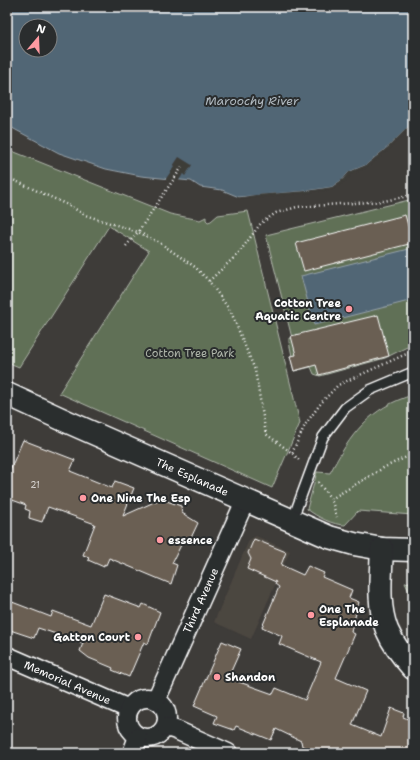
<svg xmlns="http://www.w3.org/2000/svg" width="420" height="760" viewBox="0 0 420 760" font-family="'Shantell Sans',sans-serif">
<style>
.built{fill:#4c4640}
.green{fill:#606f57;stroke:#b0b7ab}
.water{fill:#516675;stroke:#97a3ac;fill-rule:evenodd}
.pier{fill:#3e3c39}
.building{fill:#6b5f52;stroke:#fff}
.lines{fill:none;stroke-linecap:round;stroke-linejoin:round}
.lane-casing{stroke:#fff;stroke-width:12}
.street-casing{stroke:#fff;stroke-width:21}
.secondary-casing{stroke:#fff;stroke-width:25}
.path{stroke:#fff;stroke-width:2.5;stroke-dasharray:1 3;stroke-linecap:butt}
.lane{stroke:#2a2d2e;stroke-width:9}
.street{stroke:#2a2d2e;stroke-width:18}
.secondary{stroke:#2a2d2e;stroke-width:22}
.poi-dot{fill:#ff9aa2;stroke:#2a2d2e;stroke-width:1.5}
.labels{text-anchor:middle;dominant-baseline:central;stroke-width:4;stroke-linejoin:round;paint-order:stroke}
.number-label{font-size:9px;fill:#dad7d4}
.poi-label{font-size:11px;font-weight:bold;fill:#fff;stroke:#2a2d2e;text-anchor:start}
.park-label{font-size:11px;fill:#b0b7ab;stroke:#2a2d2e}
.street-label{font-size:11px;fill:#fff;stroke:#2a2d2e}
.water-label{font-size:12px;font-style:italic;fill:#b1bac1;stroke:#2a2d2e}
</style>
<rect width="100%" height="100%" fill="#3e3c39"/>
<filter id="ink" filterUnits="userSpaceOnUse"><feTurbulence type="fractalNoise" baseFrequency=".025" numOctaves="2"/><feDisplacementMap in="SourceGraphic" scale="8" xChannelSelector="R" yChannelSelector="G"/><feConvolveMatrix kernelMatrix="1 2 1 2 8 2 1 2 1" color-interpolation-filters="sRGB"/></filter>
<g filter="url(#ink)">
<!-- built -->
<path class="built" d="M256 536 290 551 251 639 214 622 249 540Z"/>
<!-- green -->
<path class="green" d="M7 149 170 214 200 220 206 217V220L208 222 211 221 218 215 248 211 300 423 272 488 59 393 149 251 109 226 19 367 7 362Z
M413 199V346L407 347 385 358 320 376 314 374 311 367 294 371 290 356H292L289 342V338H292L266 235Z
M413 395V515L358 511 345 525C333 525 317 517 307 509L317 472 330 473C350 435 370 407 413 395Z
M413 581V599L405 583Z"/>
<!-- water -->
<path class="water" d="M7 7H413V122L388 147 366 165 349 172 343 179 332 187 307 191 239 197 222 190 200 187 191 181 141 176 106 169 59 153 14 129 7 124ZM26 26H50V50H26Z
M413 248V300L314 325 301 276Z"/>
<!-- pier -->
<path class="pier" d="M413 122V124L389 149 367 167 351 174 345 181 332 189 307 193 240 199 236 198 255 195 307 191 332 187 343 179 349 172 366 165 388 147Z
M179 157 192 165 185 176 183 174 178 182 165 180 174 167 173 166Z"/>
<!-- building -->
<path class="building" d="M405 215 413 243 304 271 296 243Z
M378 315 389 356 319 375 316 365 294 371 290 356 296 355 291 336Z
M23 440 75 460 70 471 112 488 115 481 134 488 123 516 161 499 181 506 182 513 198 523 189 542 184 539 172 563 177 565 171 584 109 558 106 565 104 564V567L88 560 89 557 83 555 95 524 48 507 42 522 29 518 30 511 25 509 26 505 7 498V477Z
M254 539 286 552 281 565 303 575 308 566 324 573 322 577 352 590 349 598 359 602 351 632 355 634 336 678 366 691 352 725 381 737 391 708 404 713 403 717 413 721V753H317L302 746 301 741 276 729 271 740 236 726 234 730 214 723 217 716 194 706 222 641 241 649 228 678 273 694 276 688 305 700 321 662 279 644 282 636 262 627 279 587 275 584 276 582 247 569 251 559 248 553Z
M104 594 141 608 143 604 160 612 148 644 144 642 129 677 112 670 113 668 89 658 80 651 83 643 38 628 34 638 7 629V600L51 617 53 611 91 625Z"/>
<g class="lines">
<!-- lane casing -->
<g class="lane-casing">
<path id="lane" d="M292 521 323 437 345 408 370 390 413 372"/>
</g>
<!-- street casing -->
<g class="street-casing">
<g id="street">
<path id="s1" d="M7 656 129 709"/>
<circle cx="147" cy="718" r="20"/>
<path id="s2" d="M156 700 245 501"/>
<path d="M166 727 176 730 228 753"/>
<path d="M132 753 138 737"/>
</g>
</g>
<!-- secondary casing -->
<g class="secondary-casing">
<g id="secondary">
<path id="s3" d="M7 394 68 422 329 537 354 544 382 549 413 550"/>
<path d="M382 549C381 575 377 605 387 630 393 644 403 657 413 668"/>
</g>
</g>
<!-- path -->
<path class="path" d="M7 177 70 206 85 215 138 232 160 243 195 267 209 281 231 312 255 370 266 434 292 453 301 462
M126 246 138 232 182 167
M209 281 238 254 261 223 276 213 297 207 384 201 413 195
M292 453 305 425 321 403 338 385 404 355 413 352
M318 482 331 499 337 517
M331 499 385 467 413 454"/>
<!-- lane -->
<use href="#lane" class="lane"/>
<!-- street -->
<use href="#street" class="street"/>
<!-- secondary -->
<use href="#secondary" class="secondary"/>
</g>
</g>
<!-- markers -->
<g class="poi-dot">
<circle cx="349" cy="309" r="4"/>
<circle cx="83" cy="498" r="4"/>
<circle cx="160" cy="540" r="4"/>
<circle cx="311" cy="615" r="4"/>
<circle cx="138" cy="637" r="4"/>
<circle cx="217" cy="677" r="4"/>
</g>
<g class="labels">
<!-- number labels -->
<g class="number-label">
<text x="35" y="485">21</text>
</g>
<!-- poi labels -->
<g class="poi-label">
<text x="341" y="303" text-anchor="end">Cotton Tree<tspan x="341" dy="13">Aquatic Centre</tspan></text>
<text x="91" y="498">One Nine The Esp</text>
<text x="168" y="540">essence</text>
<text x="319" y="609">One The<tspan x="319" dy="13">Esplanade</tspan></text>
<text x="130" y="637" text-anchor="end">Gatton Court</text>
<text x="225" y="677">Shandon</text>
</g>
<!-- park labels -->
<g class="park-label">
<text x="190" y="353">Cotton Tree Park</text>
</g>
<!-- street labels -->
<g class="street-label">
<text stroke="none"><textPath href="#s3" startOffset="203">The Esplanade</textPath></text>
<text stroke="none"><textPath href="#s2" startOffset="109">Third Avenue</textPath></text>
<text stroke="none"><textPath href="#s1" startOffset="66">Memorial Avenue</textPath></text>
</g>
<!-- water labels -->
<g class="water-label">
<text x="252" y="101">Maroochy River</text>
</g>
</g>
<!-- margin -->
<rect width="420" height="760" fill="none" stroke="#2a2d2e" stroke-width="24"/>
<rect x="12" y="12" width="396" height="736" fill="none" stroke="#fff" stroke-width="1.5" filter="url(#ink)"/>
<!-- north arrow -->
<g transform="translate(38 38) rotate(19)"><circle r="19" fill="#2a2d2e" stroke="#7f8182"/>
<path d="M0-3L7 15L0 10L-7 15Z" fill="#ff9aa2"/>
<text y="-6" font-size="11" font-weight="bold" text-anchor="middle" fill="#ffffff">N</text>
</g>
</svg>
